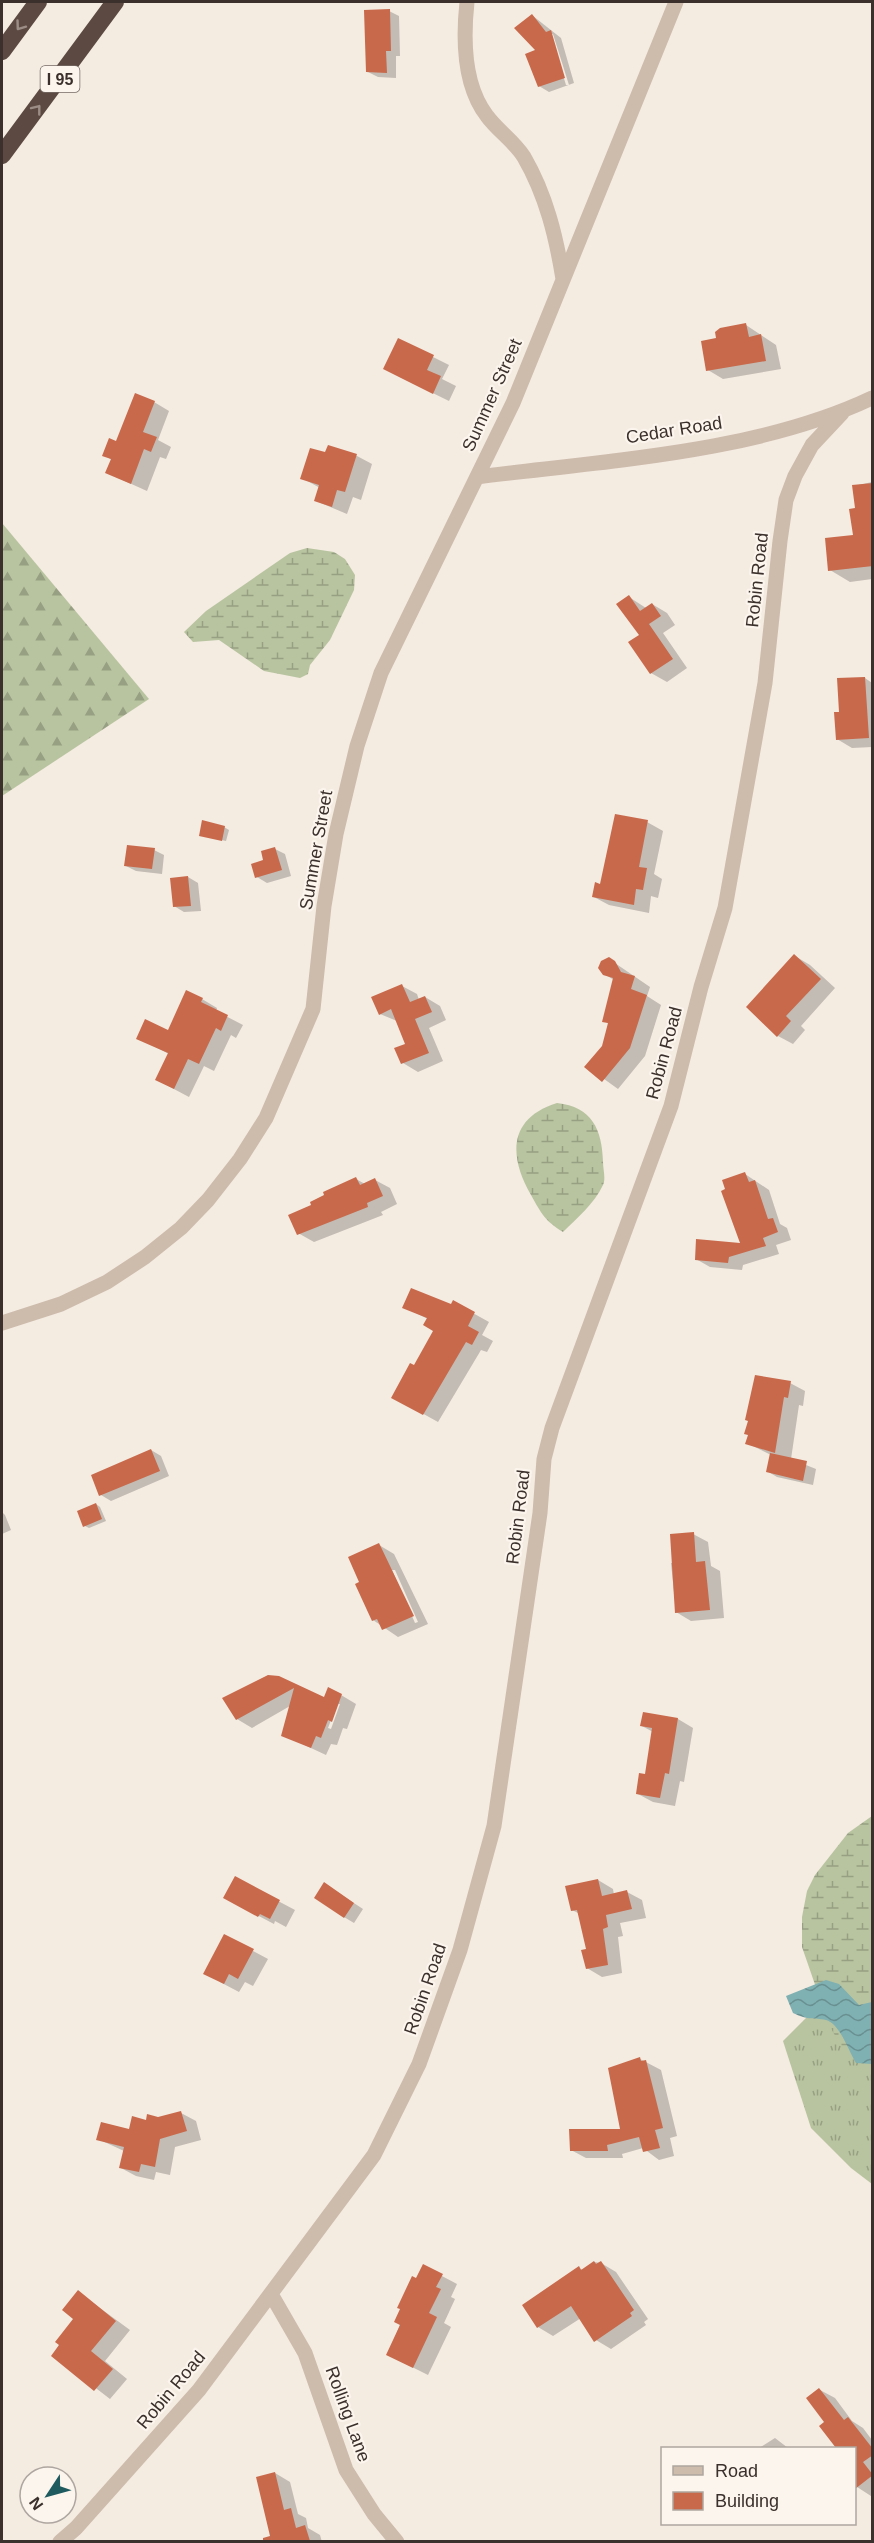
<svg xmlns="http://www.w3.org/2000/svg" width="874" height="2543" viewBox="0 0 874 2543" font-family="Helvetica,sans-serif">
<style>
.grass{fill:url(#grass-tufts)}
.forest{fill:url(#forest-firs)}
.wetland{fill:url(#wetland-marsh)}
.water{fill:url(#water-waves)}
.shadow{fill:#0003;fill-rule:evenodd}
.building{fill:#c8694b}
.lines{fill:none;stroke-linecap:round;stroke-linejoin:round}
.minor{stroke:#cdbbac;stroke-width:15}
.highway{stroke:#5c4a42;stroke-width:18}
.oneway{stroke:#9c8e87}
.labels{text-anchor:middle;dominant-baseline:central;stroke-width:4.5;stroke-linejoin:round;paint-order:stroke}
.shield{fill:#fbf5ee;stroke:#756b66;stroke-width:1.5}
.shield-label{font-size:16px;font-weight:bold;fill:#3b302b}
.street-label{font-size:18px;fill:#3b302b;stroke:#fbf5ee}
</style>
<defs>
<pattern id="grass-tufts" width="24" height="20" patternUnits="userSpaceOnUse" patternTransform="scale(1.5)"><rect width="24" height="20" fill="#b8c4a0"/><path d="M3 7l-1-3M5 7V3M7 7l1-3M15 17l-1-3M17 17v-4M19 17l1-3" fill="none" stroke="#97a083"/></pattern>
<pattern id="forest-firs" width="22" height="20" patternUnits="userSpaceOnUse" patternTransform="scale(1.5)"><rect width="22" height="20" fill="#b8c4a0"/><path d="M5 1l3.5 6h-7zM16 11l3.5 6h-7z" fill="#97a083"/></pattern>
<pattern id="wetland-marsh" width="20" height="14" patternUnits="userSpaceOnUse" patternTransform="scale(1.5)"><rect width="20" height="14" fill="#b8c4a0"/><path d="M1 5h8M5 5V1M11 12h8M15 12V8" fill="none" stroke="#97a083"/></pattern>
<pattern id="water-waves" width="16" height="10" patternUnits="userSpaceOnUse" patternTransform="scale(1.5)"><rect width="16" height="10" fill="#7fb0b2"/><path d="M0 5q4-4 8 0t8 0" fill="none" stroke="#699091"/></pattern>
</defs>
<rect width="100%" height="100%" fill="#f4ebe1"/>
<!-- grass -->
<path class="grass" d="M872 1977V2184L851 2168 811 2128 783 2041 817 2007Z"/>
<!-- forest -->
<path class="forest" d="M2 523 149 699 2 796Z"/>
<!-- wetland -->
<path class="wetland" d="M307 548 334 552 345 559 355 575 354 590 330 640 310 665 308 674 300 678 264 671 219 640 193 642 184 632 206 611 290 553Z
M557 1103C592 1107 602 1129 603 1162 603 1169 606 1179 603 1185 594 1204 577 1218 563 1232 545 1221 541 1213 531 1195 508 1155 509 1118 557 1103Z
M872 1816V2059H858L845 2053 829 2025 802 1947V1917L807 1891 815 1875 848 1833Z"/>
<!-- water -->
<path class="water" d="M826 1980 839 1984 859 2005 872 2002V2064L856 2063C848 2050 840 2024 826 2020 813 2017 809 2021 793 2013L786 1996Z"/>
<!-- shadow -->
<path class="shadow" d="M389 11 399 16 400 56H396V78L378 77 368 72Z
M533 16 561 38 574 83 549 92 539 86 538 51ZM550 34H553L569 85H566Z
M746 325 776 345 781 369 723 379 708 370 717 339Z
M399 340 449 365 442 379 456 386 449 401 400 377Z
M154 402 169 411 158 440 171 447 166 459 160 457 147 491 107 473 112 460 104 455Z
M329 447 357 456 372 464 361 500 353 497 347 514 316 501 320 488 302 478 326 454Z
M872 482V579L850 582 830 570 854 536 856 510 854 486Z
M629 597 646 608 652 604 667 613 675 625 663 633 687 668 667 682 651 673Z
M865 678 872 683V747L852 748 837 739 841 714Z
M647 822 663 831 654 874 662 879 658 898 651 896 649 913 609 905 594 897Z
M224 827 229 830 226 841 200 835Z
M275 849 285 854 291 876 267 883 257 877Z
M154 850 164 855 162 874 136 871 126 866Z
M188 877 198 883 201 911 184 912 174 906Z
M795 956 810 965 835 988 801 1026 805 1030 793 1044 778 1036Z
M609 959 650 987 647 996 661 1005 645 1056 618 1089 586 1066 603 1047 609 1024 604 1021 614 980 604 974Z
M402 986 417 994 419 1000 425 997 440 1006 446 1020 429 1028 443 1061 418 1072 403 1063 407 1044 397 1021 380 1014Z
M202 999 217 1008 216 1011 243 1025 236 1038 231 1035 214 1071 204 1066 189 1097 157 1080 169 1054 138 1038 168 1032Z
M745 1174 769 1190 780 1224 787 1228 791 1240 776 1245 779 1254 743 1265 742 1270 710 1267 696 1259 742 1245Z
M356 1179 365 1184 375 1180 390 1188 397 1204 381 1212 383 1215 314 1242 298 1233 313 1205Z
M453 1302 489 1322 482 1335 493 1341 487 1352 481 1350 438 1422 393 1397 415 1367 435 1331 428 1319 404 1307 451 1305Z
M790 1383 805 1391 803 1406 799 1405 791 1459 816 1469 813 1485 777 1477 767 1471 771 1455 747 1443Z
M151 1450 161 1456 169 1476 111 1501 101 1495 93 1475Z
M96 1504 100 1507 106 1521 89 1528 85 1526Z
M2 1512 5 1515 11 1530 2 1534Z
M693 1534 708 1542 711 1566 720 1571 724 1618 691 1621 676 1612 671 1563H674Z
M379 1545 394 1554 428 1624 398 1637 373 1620 361 1583ZM392 1570H395L418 1622 415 1623Z
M268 1677 325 1699 341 1695 356 1704 347 1729 343 1728 337 1745 331 1744 326 1755 283 1735 290 1706 252 1728 237 1719ZM337 1704H340L331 1729 328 1728Z
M644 1714 678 1719 693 1728 684 1782 680 1781 675 1806 653 1802 638 1794 646 1776 653 1732 642 1726Z
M235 1878 295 1910 286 1927 275 1921 274 1924 240 1906Z
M598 1880 613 1889 614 1895 627 1892 642 1900 646 1918 620 1923 623 1936 618 1937 622 1973 602 1977 587 1968 588 1950 580 1914 572 1910Z
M334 1890 363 1909 354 1923 344 1917Z
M253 1951 268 1959 253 1986 245 1982 239 1992 220 1982Z
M640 2059 661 2070 677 2136 670 2138 674 2156 659 2160 643 2148 622 2154 623 2158H586L571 2150 622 2131Z
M181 2113 196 2121 201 2140 175 2147 170 2175 156 2172 154 2180 136 2176 121 2168 124 2151 98 2139Z
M594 2262 601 2263 616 2272 648 2319 644 2322 646 2325 611 2349 596 2340 581 2318 553 2336 538 2327 579 2268 583 2270Z
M423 2266 457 2284 451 2297 455 2299 444 2323 451 2327 428 2375 388 2355Z
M78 2292 130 2330 105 2361 127 2379 110 2399 53 2355 75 2319Z
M820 2390 835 2398 852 2421 863 2428 872 2440 871 2496 854 2485V2448H838L821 2426 827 2422Z
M775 2438 788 2448H759Z
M275 2473 290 2482 298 2514 306 2518 308 2528 320 2535 322 2542H267L272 2540Z"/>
<!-- building -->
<path class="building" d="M390 9 391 51H386L387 73 366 72 364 10Z
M532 14 546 32 551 30 565 78 538 87 525 54 535 50 514 28Z
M746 323 749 337 761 334 766 361 706 371 701 341 716 338 715 332 720 328Z
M398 338 434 355 427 370 441 376 433 394 383 369Z
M135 393 155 401 143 432 157 437 151 452 144 449 131 484 105 473 111 459 102 456 109 438 116 441Z
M328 445 357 454 345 492 337 490 332 507 314 501 319 485 300 479 310 448 325 452Z
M873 483V566L828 571 825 538 853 535 849 509 855 508 852 485Z
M629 595 640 611 652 603 661 616 649 624 673 659 650 674 628 642 639 635 616 604Z
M865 677 869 738 836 740 834 712H839L837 678Z
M615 814 648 820 639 867 647 868 643 890 636 889 634 905 592 897 595 882 600 884Z
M202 820 225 826 222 841 199 836Z
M127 845 155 848 152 869 124 866Z
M275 847 282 870 255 878 251 864 263 860 261 851Z
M188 876 191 906 173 907 170 878Z
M794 954 821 979 786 1016 791 1021 777 1037 746 1007Z
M609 957 615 961 621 972 635 976 631 989 647 995 630 1048 602 1082 584 1067 602 1046 608 1023 602 1022 613 978 603 975 598 968 601 961Z
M402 984 410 1002 425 996 432 1012 415 1019 429 1053 401 1064 394 1048 405 1044 391 1009 379 1015 371 997Z
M186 990 203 998 201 1002 228 1015 221 1031 216 1028 199 1064 188 1059 174 1089 155 1080 168 1053 136 1039 145 1019 168 1030Z
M745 1172 749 1182 755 1180 768 1219 773 1218 778 1232 763 1238 766 1246 729 1257 728 1263 695 1260 696 1239 740 1243 721 1191 725 1189 722 1180Z
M356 1177 360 1185 375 1178 383 1196 367 1203 368 1207 297 1235 288 1215 311 1205 310 1202 324 1195 323 1192Z
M411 1288 451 1304 453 1300 475 1312 468 1326 479 1332 472 1345 466 1342 423 1415 391 1398 410 1363 414 1365 433 1331 423 1325 427 1318 402 1308Z
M755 1375 791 1381 788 1398 784 1397 775 1453 745 1444 748 1435 744 1434 748 1421 745 1420Z
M151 1449 160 1471 99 1496 91 1475Z
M770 1453 807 1461 803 1481 766 1472Z
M96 1503 102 1519 83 1527 77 1511Z
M694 1532 696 1562 705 1561 710 1610 675 1613 670 1534Z
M379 1543 414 1616 382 1630 377 1619 372 1621 355 1584 359 1582 348 1557Z
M268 1675 279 1676 324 1697 328 1687 342 1694 332 1722 328 1720 321 1738 316 1736 311 1748 281 1736 294 1688 236 1720 222 1698Z
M643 1712 678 1718 669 1774 665 1773 660 1798 636 1794 639 1773 645 1774 652 1728 640 1726Z
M235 1876 280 1900 270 1919 260 1914 258 1917 223 1898Z
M598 1879 602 1896 627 1890 632 1909 606 1915 608 1927 603 1929 608 1965 586 1969 581 1950 586 1949 577 1910 571 1911 565 1886Z
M324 1882 354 1903 344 1918 314 1898Z
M224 1934 254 1949 238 1979 229 1974 224 1984 203 1974Z
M640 2057 641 2061 646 2060 663 2128 655 2130 660 2148 643 2152 639 2137 607 2145 608 2151H570L569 2129H620L608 2068Z
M181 2111 187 2131 160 2139 155 2167 141 2164 139 2172 119 2168 124 2147 96 2140 101 2122 129 2129 132 2116 146 2120 147 2114 158 2117Z
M594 2261 596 2264 601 2261 634 2310 630 2313 632 2316 594 2342 571 2306 537 2328 522 2305 579 2266 581 2270Z
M423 2264 443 2274 436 2287 441 2289 429 2313 437 2317 413 2368 386 2355 400 2325 394 2322 400 2309 397 2308 412 2276 416 2278Z
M78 2290 116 2321 91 2351 113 2369 94 2391 51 2356 59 2345 55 2342 73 2319 62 2310Z
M819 2388 844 2420 848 2417 873 2449V2455L863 2462 873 2475 855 2489V2448H836L819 2426 824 2422 806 2398Z
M275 2472 284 2510 291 2508 296 2528 305 2525 310 2541H263V2538L270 2536 256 2477Z"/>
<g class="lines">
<!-- minor -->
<path class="minor" d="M467 2C463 39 463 85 487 116 498 131 514 141 524 157 546 195 556 236 563 279
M477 477C604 461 756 453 872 398
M2 1323 61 1304 107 1282 145 1257 181 1228 208 1200 240 1159 266 1118 313 1009 324 906 336 834 357 746 381 673 513 403 676 2
M271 2294 305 2353 346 2470 374 2514 397 2542
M60 2542 76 2528 199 2390 374 2155 419 2064 460 1950 494 1826 540 1513 544 1459 552 1428 671 1106 701 987 725 908 765 683 780 541 786 500 795 476 812 445 842 413"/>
<!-- highway -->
<path class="highway" d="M2 51 38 2
M2 155 115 2"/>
</g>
<!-- one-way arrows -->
<defs><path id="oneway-chevron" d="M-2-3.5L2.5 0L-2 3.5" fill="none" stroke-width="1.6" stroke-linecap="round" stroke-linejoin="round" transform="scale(1.5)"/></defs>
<g class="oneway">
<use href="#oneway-chevron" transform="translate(20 26) rotate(126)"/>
<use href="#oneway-chevron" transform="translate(37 109) rotate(-52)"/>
</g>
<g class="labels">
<!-- shield labels -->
<rect class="shield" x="40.5" y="66" width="39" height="26" rx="4.5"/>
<g class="shield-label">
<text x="60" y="79">I 95</text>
</g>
<!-- street labels -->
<g class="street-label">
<text transform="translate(492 395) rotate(-66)">Summer Street</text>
<text transform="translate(674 430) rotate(-9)">Cedar Road</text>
<text transform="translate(757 580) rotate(-84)">Robin Road</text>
<text transform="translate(316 850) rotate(-80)">Summer Street</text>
<text transform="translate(664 1053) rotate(-75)">Robin Road</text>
<text transform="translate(518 1517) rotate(-83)">Robin Road</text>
<text transform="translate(425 1989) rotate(-71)">Robin Road</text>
<text transform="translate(171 2390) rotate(-50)">Robin Road</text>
<text transform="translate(348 2414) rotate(70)">Rolling Lane</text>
</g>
</g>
<!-- border -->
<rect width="874" height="2543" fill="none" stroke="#3b302b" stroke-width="6"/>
<!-- legend -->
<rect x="661" y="2447" width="195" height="78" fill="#fbf5ee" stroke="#aea6a0" stroke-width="1.5"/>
<rect x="673" y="2466" width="30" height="9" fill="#cdbbac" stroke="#aea6a0" stroke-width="1.5"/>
<text x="715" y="2477" font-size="18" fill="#3b302b">Road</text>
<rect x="673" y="2492" width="30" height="18" fill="#c8694b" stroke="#aea6a0" stroke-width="1.5"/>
<text x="715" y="2507" font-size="18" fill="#3b302b">Building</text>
<!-- north arrow -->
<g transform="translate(48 2495) rotate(234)"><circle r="28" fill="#fbf5ee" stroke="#aea6a0" stroke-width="1.5"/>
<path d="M0-4.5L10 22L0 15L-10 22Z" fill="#1f5a5e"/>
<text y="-9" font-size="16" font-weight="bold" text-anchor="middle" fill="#3b302b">N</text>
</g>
</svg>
